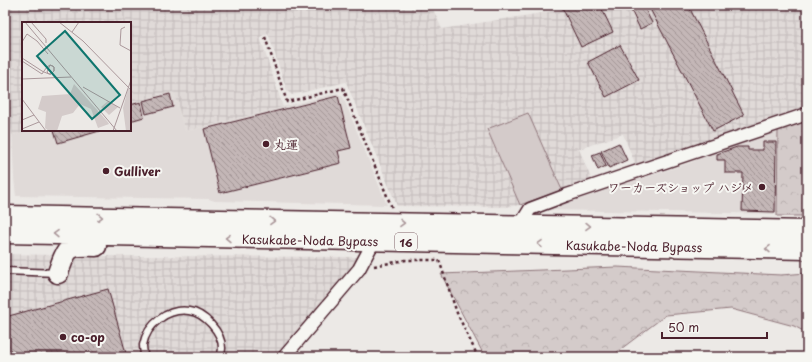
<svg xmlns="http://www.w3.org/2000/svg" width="812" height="362" viewBox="0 0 812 362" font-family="'Playpen Sans','Klee One',sans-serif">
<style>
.built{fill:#e0dad8}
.industrial{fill:url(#industrial-grid)}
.grass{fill:#d4cbca;stroke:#8f757a}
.forest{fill:url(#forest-crowns);stroke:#8f757a}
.building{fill:url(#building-back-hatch);stroke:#4a1f2b}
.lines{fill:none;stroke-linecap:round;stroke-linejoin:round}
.service-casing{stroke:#4a1f2b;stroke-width:9}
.minor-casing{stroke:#4a1f2b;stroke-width:15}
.trunk-casing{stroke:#4a1f2b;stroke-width:23}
.path{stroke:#4a1f2b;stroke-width:2.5;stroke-dasharray:3 3;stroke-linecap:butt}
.service{stroke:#f6f6f2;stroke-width:6}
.minor{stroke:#f6f6f2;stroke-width:12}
.trunk{stroke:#f6f6f2;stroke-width:20}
.oneway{stroke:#a99598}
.poi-dot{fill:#4a1f2b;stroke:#f6f6f2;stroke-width:1.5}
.labels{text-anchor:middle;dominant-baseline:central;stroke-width:4;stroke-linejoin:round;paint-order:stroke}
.shield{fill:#f6f6f2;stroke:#7e6067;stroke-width:1}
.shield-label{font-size:11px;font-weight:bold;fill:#4a1f2b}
.poi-label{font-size:12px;font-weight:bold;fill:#4a1f2b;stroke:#f6f6f2;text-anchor:start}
.street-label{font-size:12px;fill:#4a1f2b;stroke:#f6f6f2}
.inset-road{fill:none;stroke:#ab989b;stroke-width:1}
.view{fill:#0f766e;fill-opacity:0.15;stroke:#0f766e;stroke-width:2}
.inset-edge{fill:none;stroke:#4a1f2b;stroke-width:2}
</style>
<defs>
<pattern id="industrial-grid" width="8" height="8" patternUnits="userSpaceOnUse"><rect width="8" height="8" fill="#e0dad8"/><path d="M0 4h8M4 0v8" fill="none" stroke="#c2bbba"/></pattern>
<pattern id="forest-crowns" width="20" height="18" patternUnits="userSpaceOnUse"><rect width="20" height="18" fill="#d4cbca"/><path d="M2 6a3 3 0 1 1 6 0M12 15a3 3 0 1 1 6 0" fill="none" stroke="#b8aeae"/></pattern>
<pattern id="building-back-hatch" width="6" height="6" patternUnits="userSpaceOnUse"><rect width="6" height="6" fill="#c4b7b7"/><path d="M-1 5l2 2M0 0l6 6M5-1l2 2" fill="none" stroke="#a19495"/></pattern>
</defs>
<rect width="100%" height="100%" fill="#ece9e6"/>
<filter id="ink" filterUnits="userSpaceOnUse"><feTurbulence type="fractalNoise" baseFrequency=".025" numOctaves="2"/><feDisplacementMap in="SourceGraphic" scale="8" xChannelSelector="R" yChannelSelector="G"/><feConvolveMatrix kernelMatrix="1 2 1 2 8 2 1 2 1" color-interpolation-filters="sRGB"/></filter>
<g filter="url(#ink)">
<!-- built -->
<path class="built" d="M173 92 186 131 337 93 343 97 387 205 215 201 209 199 16 196 14 178 12 135 35 130H130V104Z
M778 129 777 214 545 210 692 162 704 156Z"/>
<!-- industrial -->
<path class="industrial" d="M5 5H431L442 29 561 10 559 5H807V108L636 166 623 134 579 149 592 181 562 190 527 113 487 129 520 205 506 207 397 206 346 82 292 95 287 91 268 33 260 37 283 107 186 131 173 92 130 104V23H23V130H35L12 135 9 113H5Z
M5 254 102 256 357 257V261L351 272 280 357H5Z"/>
<!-- grass -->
<path class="grass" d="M528 113 562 190 520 205 487 129Z"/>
<!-- forest -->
<path class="forest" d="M807 119V216H777L778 129Z
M617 267 781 275 807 273V333L794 326 731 309 666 315 617 352 618 357H485L441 274Z"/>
<!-- building -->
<path class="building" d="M561 5H600L613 32 581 47Z
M640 5H643L652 23 640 29 631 10Z
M648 5H688L744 115 713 131Z
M620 45 639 80 606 97 588 62Z
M170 94 173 107 146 114 143 101Z
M338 96 351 148 338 151 341 163 220 193 204 129Z
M141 102 144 117 130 121V105Z
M54 130H103L58 143Z
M763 142H776L775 212 742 211 743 173H725V160H717V154L737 147H748V150H763Z
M619 143 627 160 609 168 601 151Z
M600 152 606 166 598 170 592 155Z
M108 289 127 357H5V317Z"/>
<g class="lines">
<!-- service casing -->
<g class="service-casing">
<path id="service" d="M5 271 57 273
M144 357C144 353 143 348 143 345 147 324 168 308 189 311 204 313 222 332 222 348 222 351 221 354 220 357"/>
</g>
<!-- minor casing -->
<g class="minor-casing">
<path id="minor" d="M520 225 530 209 567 195 807 114
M284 357 359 269 374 241"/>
</g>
<!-- trunk casing -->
<g class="trunk-casing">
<path id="trunk" d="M5 216 807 231
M5 233 807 249
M58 273C67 247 67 245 96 246"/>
</g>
<!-- path -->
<path class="path" d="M265 37 287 102 343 88 392 208
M374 266 406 260H439L457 313 478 357"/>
<!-- service -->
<use href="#service" class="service"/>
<!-- minor -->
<use href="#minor" class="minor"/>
<!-- trunk -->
<use href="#trunk" class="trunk"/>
</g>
<!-- one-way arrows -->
<defs><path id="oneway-chevron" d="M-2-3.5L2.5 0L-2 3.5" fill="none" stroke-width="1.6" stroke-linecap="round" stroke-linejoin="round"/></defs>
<g class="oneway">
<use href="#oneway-chevron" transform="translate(100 217) rotate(1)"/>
<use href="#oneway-chevron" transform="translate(272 221) rotate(1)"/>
<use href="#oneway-chevron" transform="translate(402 223) rotate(1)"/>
<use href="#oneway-chevron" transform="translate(588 226) rotate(1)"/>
<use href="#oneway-chevron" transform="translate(56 234) rotate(-179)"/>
<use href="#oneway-chevron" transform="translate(228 238) rotate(-179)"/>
<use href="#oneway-chevron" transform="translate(540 244) rotate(-179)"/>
<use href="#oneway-chevron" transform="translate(768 249) rotate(-179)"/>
</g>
</g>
<!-- markers -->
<g class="poi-dot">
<circle cx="266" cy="144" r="4"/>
<circle cx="106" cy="171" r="4"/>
<circle cx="762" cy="187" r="4"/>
<circle cx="63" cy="337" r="4"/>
</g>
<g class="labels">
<!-- shield labels -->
<rect class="shield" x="395" y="233" width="22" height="18" rx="3"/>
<g class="shield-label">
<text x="406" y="242">16</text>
</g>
<!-- poi labels -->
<g class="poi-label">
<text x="274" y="144">丸運</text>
<text x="114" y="171">Gulliver</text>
<text x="754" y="187" text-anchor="end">ワーカーズショップ ハジメ</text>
<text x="71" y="337">co-op</text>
</g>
<!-- street labels -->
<g class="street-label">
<text transform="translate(310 240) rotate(1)">Kasukabe-Noda Bypass</text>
<text transform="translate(634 246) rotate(1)">Kasukabe-Noda Bypass</text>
</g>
</g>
<!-- overview -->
<g transform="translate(22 22)">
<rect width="109" height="109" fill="#ece9e6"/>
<path d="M52 62 85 99 87 102 76 106 69 87 58 82 51 91 40 94 35 109H27L23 106 24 90 16 87 20 74 48 72ZM106 67H109V109H104L101 86ZM86 79 96 85 87 93 79 85Z" fill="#d4cbca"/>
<path class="inset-road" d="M3 0 95 109M9 0 24 17V21M37 0 61 19 109 68M103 5 99 7 98 23 109 29M50 10 57 0M0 20 5 12 15 19 26 32M0 36 20 49 22 50 27 52H29L32 49V45L28 43 25 50 27 52H29L32 49V45L31 44 28 43 25 45 22 49 20 52 0 39M0 57 49 55M61 65 98 86M0 77 24 109M0 98 12 93M0 107 17 100M91 109 109 58"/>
<path class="view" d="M43 9 98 73 70 97 15 34Z"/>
<rect width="109" height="109" class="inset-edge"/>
</g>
<!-- margin -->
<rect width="812" height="362" fill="none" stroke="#f6f6f2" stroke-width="20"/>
<rect x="10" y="10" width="792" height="342" fill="none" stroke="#4a1f2b" stroke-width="1.5" filter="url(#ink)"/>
<!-- scale -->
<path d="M662 332v6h105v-6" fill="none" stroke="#4a1f2b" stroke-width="2"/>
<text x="668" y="332" font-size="12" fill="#4a1f2b" stroke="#f6f6f2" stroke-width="3" paint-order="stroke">50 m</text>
</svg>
